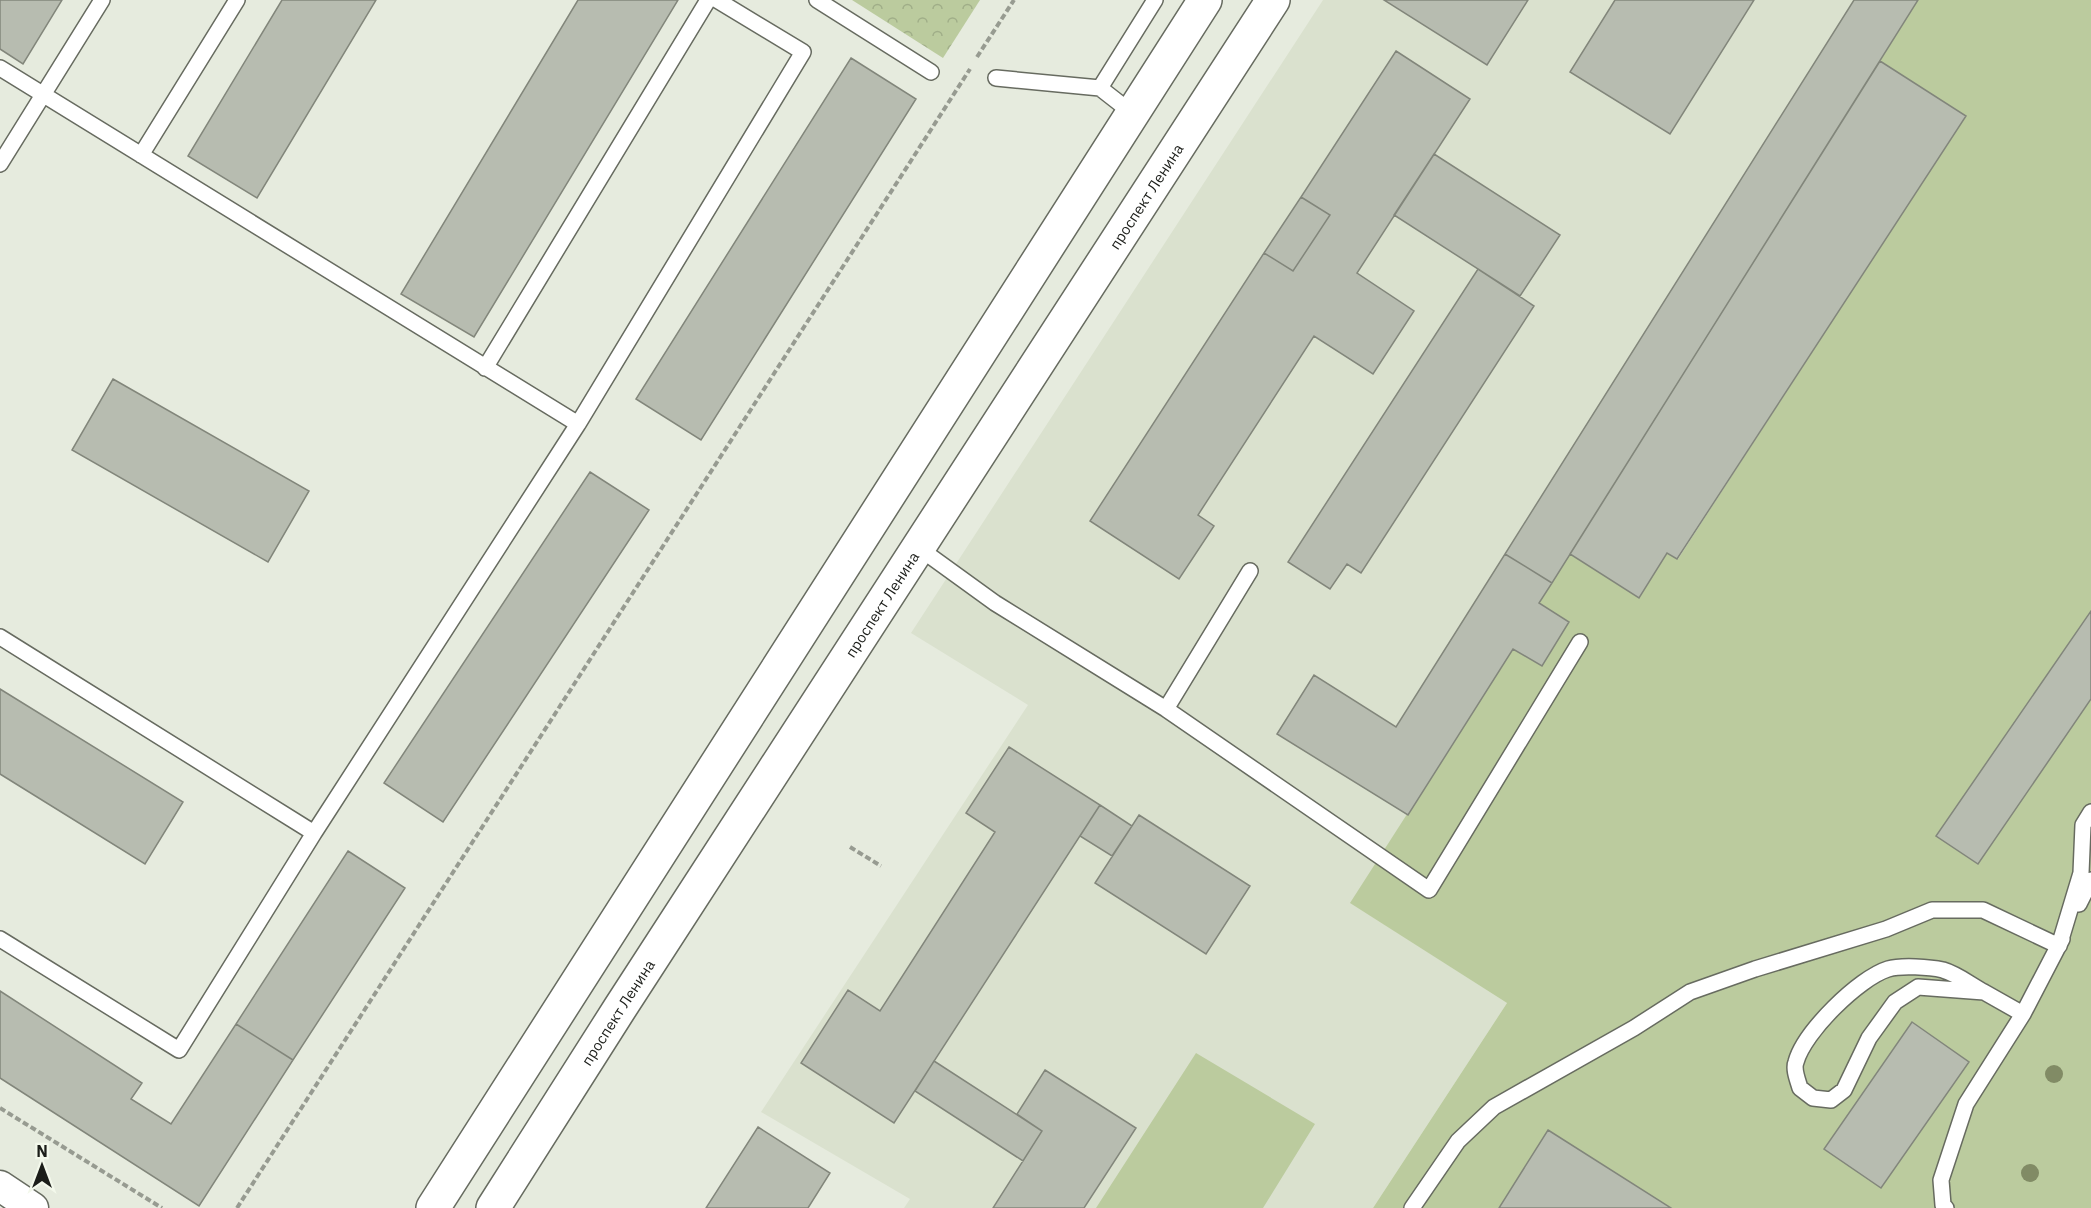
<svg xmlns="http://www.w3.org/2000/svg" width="2091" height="1208" viewBox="0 0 2091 1208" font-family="'IBM Plex Sans',sans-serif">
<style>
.built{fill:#dae1ce}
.forest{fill:url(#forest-crowns)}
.pitch{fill:#bbcb9e}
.building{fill:#b7bcb0;stroke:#82867b;stroke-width:1.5}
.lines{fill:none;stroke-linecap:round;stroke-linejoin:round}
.lane-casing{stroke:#676b60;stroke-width:18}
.street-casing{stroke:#676b60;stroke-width:33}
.primary-casing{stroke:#676b60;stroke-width:36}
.path{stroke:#979b91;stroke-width:4;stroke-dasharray:6 3;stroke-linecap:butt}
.lane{stroke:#fff;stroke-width:15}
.street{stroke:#fff;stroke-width:30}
.primary{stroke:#fff;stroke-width:33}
.tree{fill:#818b65}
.labels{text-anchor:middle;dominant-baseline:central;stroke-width:5;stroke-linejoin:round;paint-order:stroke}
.street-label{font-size:15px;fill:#1b1d19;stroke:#f3f8eb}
</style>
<defs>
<pattern id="forest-crowns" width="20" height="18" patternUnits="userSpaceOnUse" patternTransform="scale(1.5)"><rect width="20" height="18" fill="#bbcb9e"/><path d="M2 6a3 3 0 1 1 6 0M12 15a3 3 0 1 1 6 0" fill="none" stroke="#a0ae88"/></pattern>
</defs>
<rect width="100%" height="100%" fill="#e6ebde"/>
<!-- built -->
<path class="built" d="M1323 0H1918L1539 603 1569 622 1542 666 1513 649 1351 903 1507 1003 1373 1208H904L910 1199 761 1112 1028 705 911 633Z"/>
<!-- forest -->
<path class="forest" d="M852 0H980L943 58Z"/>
<!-- pitch -->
<path class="pitch" d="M1918 0H2091V1208H1373L1507 1003 1350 903 1513 649 1542 666 1569 622 1539 603 1570 554 1639 598 1667 553 1678 559 1965 116 1880 61Z
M1196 1053 1315 1124 1263 1208H1096Z"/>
<!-- building -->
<path class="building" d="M0 0H62L23 64 0 49Z
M282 0H376L257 198 188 156Z
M578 0H678L474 337 401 294Z
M1384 0H1528L1487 65Z
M1615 0H1754L1670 134 1570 72Z
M1854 0H1918L1552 583 1505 554Z
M1396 51 1470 99 1357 273 1414 311 1373 374 1314 336 1198 515 1214 526 1179 579 1090 521 1264 253 1293 271 1330 215 1301 197Z
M851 58 916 99 701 440 636 399Z
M1880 61 1966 116 1677 559 1667 553 1639 598 1570 554Z
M1434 154 1560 235 1520 296 1394 215Z
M1301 197 1330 215 1293 271 1264 253Z
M1478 269 1534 306 1361 573 1347 564 1330 589 1288 562Z
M113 379 309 491 268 562 72 450Z
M590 472 649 510 443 822 384 783Z
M1505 554 1552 583 1539 603 1569 622 1542 666 1513 649 1408 815 1277 734 1314 675 1396 727Z
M2091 611V699L1978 864 1936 836Z
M0 689 183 802 145 864 0 774Z
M1009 747 1100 805 894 1123 801 1063 848 990 880 1011 995 832 966 813Z
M1100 805 1132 826 1112 856 1080 836Z
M1139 815 1250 886 1206 954 1095 883Z
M348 851 405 888 293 1060 236 1024Z
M0 991 142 1083 131 1099 171 1124 236 1024 293 1060 199 1206 0 1078Z
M1912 1022 1969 1062 1881 1188 1824 1149Z
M934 1061 1042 1131 1023 1161 915 1091Z
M1045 1070 1136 1128 1084 1208H993L1042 1131 1017 1114Z
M758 1127 830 1173 808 1208H706Z
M1548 1130 1671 1208H1499Z"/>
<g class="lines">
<!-- lane casing -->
<g class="lane-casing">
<path id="lane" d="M817 0 931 72
M0 68 578 424 803 52 717 0
M996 78 1100 88 1132 113
M1100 88 1155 0
M141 155 237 0
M0 164 102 0
M485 368 708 0
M919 548 995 603 1166 709 1429 890 1580 642
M0 637 314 833 179 1050 0 939
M1166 709 1250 571
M314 833 578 424
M2079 904 2091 880
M1984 992C1971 985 1957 974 1943 970 1930 967 1901 965 1888 969 1859 978 1804 1032 1796 1062 1793 1069 1798 1081 1800 1088L1813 1098 1831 1100 1844 1090 1869 1038 1895 1002 1918 987 1984 992 2023 1014
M1412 1208 1458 1141 1494 1107 1634 1028 1690 992 1755 969 1886 929 1932 910H1983L2059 946 2081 873 2083 825 2091 812
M1946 1208 1943 1205 1941 1180 1966 1104 2023 1014 2062 939"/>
</g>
<!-- street casing -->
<g class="street-casing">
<path id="street" d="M0 1186 33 1208"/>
</g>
<!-- primary casing -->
<g class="primary-casing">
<g id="primary">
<path d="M433 1208 1205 0"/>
<path id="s1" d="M493 1208 620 1008 1273 0"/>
</g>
</g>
<!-- path -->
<path class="path" d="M977 57 1014 0
M850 847 881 866
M0 1108 162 1208
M237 1208 970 69"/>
<!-- lane -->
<use href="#lane" class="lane"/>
<!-- street -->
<use href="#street" class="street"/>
<!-- primary -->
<use href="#primary" class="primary"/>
</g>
<!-- trees -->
<g class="tree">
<circle cx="2054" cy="1074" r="9"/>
<circle cx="2030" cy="1173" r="9"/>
</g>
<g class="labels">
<!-- street labels -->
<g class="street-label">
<text stroke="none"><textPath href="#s1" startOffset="1204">проспект Ленина</textPath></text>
<text stroke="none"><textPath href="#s1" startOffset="718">проспект Ленина</textPath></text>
<text stroke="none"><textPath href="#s1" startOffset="232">проспект Ленина</textPath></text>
</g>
</g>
<!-- north arrow -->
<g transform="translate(42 1166)" stroke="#f3f8eb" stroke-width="4.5" paint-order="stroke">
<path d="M0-4.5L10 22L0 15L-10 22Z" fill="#1b1d19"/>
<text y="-9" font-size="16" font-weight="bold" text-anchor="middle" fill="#1b1d19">N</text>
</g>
</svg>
